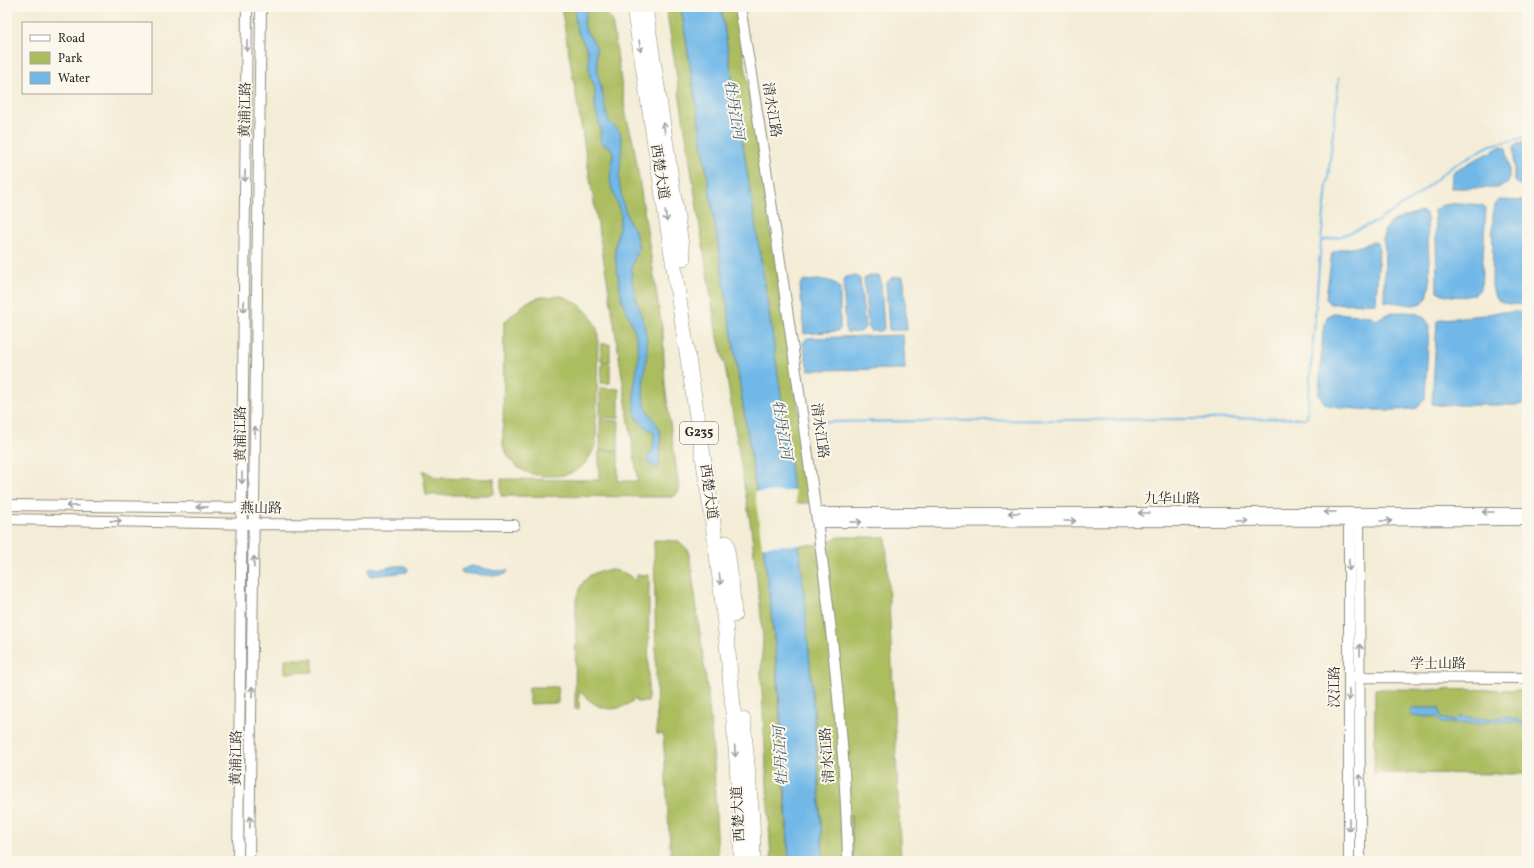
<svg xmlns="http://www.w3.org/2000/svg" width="1534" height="868" viewBox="0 0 1534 868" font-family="Vollkorn,'Noto Serif SC',serif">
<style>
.green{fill:#acbd60;stroke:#6c7446}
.water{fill:#71b8e8;stroke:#4e728a}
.pier{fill:#f3ecd6}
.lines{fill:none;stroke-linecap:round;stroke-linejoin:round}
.stream{stroke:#71b8e8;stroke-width:2}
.minor-casing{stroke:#8f8c80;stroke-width:12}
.highway-casing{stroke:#8f8c80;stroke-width:16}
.minor{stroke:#fff;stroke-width:10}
.highway{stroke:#fff;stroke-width:15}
.oneway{stroke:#a0a0a0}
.labels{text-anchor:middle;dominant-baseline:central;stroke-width:4;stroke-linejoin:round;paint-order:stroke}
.shield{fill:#fbf7ec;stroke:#696865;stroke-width:1}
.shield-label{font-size:13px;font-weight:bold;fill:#2b2b2b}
.street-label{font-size:14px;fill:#2b2b2b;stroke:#fbf7ec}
.water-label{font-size:15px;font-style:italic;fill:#445c6d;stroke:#fbf7ec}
</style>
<rect width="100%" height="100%" fill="#fbf7ec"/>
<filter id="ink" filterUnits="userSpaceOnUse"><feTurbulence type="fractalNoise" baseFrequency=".025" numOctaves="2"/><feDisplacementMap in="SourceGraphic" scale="8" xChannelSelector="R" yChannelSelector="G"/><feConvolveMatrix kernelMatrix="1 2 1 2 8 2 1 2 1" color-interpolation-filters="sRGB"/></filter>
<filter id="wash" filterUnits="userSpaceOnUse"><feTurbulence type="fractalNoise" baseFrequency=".012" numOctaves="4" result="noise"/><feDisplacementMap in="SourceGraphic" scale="16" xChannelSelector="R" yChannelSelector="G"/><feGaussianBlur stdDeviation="0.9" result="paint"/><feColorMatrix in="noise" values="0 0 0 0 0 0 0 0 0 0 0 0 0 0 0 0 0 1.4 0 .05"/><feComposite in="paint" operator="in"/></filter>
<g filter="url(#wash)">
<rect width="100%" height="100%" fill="#f3ecd6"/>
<!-- green -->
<path class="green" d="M561 7C583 7 596 2 612 20L626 115 634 146 663 335 665 385 678 482 679 492 673 497 501 496V479L599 480V451H618V481H638L609 291Z
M666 7H681L759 508 775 646 789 861H771L761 672 763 639 760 606 751 528 725 366 716 330Z
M721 7H736L813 503H794L769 310Z
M561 296C580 302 592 313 598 332L596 443C587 468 574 477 548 476 525 476 512 467 503 446L504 322 527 302 541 297Z
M601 344H610V362H601Z
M602 364H610V383H601Z
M600 388 619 389V418H600Z
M600 420 619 421 618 450H600Z
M423 471H425L437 478 494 479V493L491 495H426Z
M839 537H886L901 861H854L851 814 852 861H823L817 747 799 545 829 544 831 540Z
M654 540 679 541 688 550 691 565 708 695 714 762 718 861H671L663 734H657Z
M608 570C620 570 627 573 636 581L637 575H649L648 702H636V698C615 717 595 709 579 690V709H575L576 600C581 581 588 572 608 570Z
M285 659H313V672L285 673Z
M529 687H558V703L529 704Z
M1375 689 1527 690V774L1374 773Z"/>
<!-- water -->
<path class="water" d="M575 7H584L586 14 584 23 586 31 594 42 596 47 598 73 608 120 620 132 622 145 619 180 622 200 627 216 630 224 634 228 639 248C620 278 645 311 647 342 648 361 641 380 644 400 646 413 654 417 659 429 663 436 659 456 659 465L658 469 648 463 647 459 653 448 654 433 638 421 634 408V389L638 360V345L634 329 622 300 616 264 615 248 621 215 611 186 610 176 613 153 611 148 601 143 600 137 601 131 595 108V92L594 85 590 77 587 49 577 31 575 19Z
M681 7H721C744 154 769 300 788 447 805 585 816 723 823 861H789L782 732 775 646 759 508Z
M1527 142V188C1520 186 1517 185 1514 179V148L1517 144Z
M1502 146 1506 148C1507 157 1511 172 1508 181 1507 185 1502 186 1498 188H1451L1452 175 1455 170Z
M1499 200 1527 201V303C1518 306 1502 305 1496 298 1493 294 1493 289 1492 285L1493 216 1495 205Z
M1461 203 1482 205 1486 208 1481 288C1474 300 1448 298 1437 291L1436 231 1434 210 1443 205Z
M1421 211 1426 214 1427 219 1430 283 1427 298 1422 303 1413 305 1384 301 1385 249 1383 238 1385 230 1393 221Z
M1375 242 1379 245 1376 303 1330 304 1326 298 1332 253C1340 248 1348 249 1357 247 1363 245 1368 243 1375 242Z
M851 276H856L860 279 865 327C861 335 854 332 846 332L843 280 845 277Z
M870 276H879L881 281 884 329 881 331H870C867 326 865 289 864 279Z
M896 277H903L904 282 907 330H889L886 284 891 278Z
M803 281C815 281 833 276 840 289V329L837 331 804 334 800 285Z
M1399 312C1411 312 1426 312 1429 327L1425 398 1417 408C1394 412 1347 410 1325 404L1319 395 1323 330 1327 317 1333 313 1371 316 1376 320 1389 313Z
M1498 312H1517L1527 314 1526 402 1519 405H1440L1432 404 1437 321 1443 319 1484 315Z
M903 335 905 369 808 370 803 343 807 338Z
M394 566H406L408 569 407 572 371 576 368 571 370 567 381 569Z
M471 566 496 571 508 570 506 574 494 576 462 573 461 570Z
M1411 708H1439L1441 718 1455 721 1459 717 1490 719 1507 716 1522 721 1527 717V729C1520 718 1500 722 1488 722H1484L1483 724 1442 723 1436 717 1411 716Z"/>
<!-- pier -->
<path class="pier" d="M795 491 801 545 762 546 755 492Z"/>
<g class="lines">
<!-- stream -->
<path class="stream" d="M1321 241 1341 236 1376 222 1418 195 1452 166 1491 145 1527 137
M815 422 1307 418 1321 241 1339 78"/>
</g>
</g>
<g filter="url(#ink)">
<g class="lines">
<!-- minor casing -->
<g class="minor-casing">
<path id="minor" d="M740 7C765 156 787 306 808 456 827 590 845 725 848 861
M7 505 249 508
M816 513H1527
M1349 514V861
M1359 515 1360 861
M7 519 254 524 514 525
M817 522 1527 520
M1353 677 1527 678
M238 861 247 7
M249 861 261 7"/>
</g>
<!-- highway casing -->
<g class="highway-casing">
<path id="highway" d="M634 7 711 508C727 625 738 743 742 861
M645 7 683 258
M726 543 731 580 734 615
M743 720 752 820 753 861"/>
</g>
<!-- minor -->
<use href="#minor" class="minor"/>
<!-- highway -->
<use href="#highway" class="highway"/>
</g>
<!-- one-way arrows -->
<defs><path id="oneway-shaft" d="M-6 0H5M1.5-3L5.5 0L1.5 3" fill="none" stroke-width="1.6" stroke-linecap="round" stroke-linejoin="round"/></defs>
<g class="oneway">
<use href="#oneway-shaft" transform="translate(247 46) rotate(91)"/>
<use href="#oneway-shaft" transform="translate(640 46) rotate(81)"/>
<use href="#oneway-shaft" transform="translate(664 128) rotate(-99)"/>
<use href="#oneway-shaft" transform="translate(245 176) rotate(91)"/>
<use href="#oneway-shaft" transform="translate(666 216) rotate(81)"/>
<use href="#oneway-shaft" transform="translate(244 306) rotate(91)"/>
<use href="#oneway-shaft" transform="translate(255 432) rotate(-90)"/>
<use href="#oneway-shaft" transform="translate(242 478) rotate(91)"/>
<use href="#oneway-shaft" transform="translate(72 506) rotate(-180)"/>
<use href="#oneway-shaft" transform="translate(202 507) rotate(-179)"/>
<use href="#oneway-shaft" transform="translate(1330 512) rotate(-180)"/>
<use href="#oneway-shaft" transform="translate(1488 512) rotate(-180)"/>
<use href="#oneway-shaft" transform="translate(1014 513) rotate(180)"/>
<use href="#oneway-shaft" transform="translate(1144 513) rotate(180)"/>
<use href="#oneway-shaft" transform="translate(116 521) rotate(1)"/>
<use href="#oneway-shaft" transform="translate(1070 521)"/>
<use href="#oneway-shaft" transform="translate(1242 521)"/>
<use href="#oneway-shaft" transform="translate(1386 521)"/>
<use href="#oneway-shaft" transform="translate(856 522)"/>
<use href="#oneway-shaft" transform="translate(254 562) rotate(-89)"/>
<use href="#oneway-shaft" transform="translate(1349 565) rotate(90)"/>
<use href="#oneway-shaft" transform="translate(720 579) rotate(83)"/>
<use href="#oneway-shaft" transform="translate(1360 650) rotate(-90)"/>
<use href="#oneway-shaft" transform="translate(252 692) rotate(-89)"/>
<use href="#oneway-shaft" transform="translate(1349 695) rotate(90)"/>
<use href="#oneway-shaft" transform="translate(735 751) rotate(86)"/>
<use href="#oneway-shaft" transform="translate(1360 780) rotate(-90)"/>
<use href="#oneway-shaft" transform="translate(250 822) rotate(-89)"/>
<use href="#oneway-shaft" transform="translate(1349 825) rotate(90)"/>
</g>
</g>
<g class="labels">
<!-- shield labels -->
<rect class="shield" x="680" y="422" width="38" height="22" rx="3"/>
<g class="shield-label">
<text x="699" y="433">G235</text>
</g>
<!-- street labels -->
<g class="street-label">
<text transform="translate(246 110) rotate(-89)">黄浦江路</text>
<text transform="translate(771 110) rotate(81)">清水江路</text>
<text transform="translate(659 172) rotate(81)">西楚大道</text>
<text transform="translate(819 431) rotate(82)">清水江路</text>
<text transform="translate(241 434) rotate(-90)">黄浦江路</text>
<text transform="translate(708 492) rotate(82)">西楚大道</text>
<text x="1172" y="499">九华山路</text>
<text transform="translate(261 509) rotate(1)">燕山路</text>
<text x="1438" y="664">学士山路</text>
<text transform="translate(1335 687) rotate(-90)">汉江路</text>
<text transform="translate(828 755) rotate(-94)">清水江路</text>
<text transform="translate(237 758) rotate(-89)">黄浦江路</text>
<text transform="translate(739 814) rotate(-93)">西楚大道</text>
</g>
<!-- water labels -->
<g class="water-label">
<text transform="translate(733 110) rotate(81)">牡丹江河</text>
<text transform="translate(781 430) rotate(81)">牡丹江河</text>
<text transform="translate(782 756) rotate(-93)">牡丹江河</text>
</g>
</g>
<!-- margin -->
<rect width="1534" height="868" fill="none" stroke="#fbf7ec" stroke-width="24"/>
<!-- legend -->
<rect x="22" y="22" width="130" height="72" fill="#fbf7ec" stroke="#a8a59f"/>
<rect x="30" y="35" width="20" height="6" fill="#ffffff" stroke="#a8a59f"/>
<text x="58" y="42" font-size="12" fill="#2b2b2b">Road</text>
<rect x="30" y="52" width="20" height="12" fill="#acbd60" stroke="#a8a59f"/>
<text x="58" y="62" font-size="12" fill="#2b2b2b">Park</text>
<rect x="30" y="72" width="20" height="12" fill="#71b8e8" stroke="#a8a59f"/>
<text x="58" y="82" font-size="12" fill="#2b2b2b">Water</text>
</svg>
